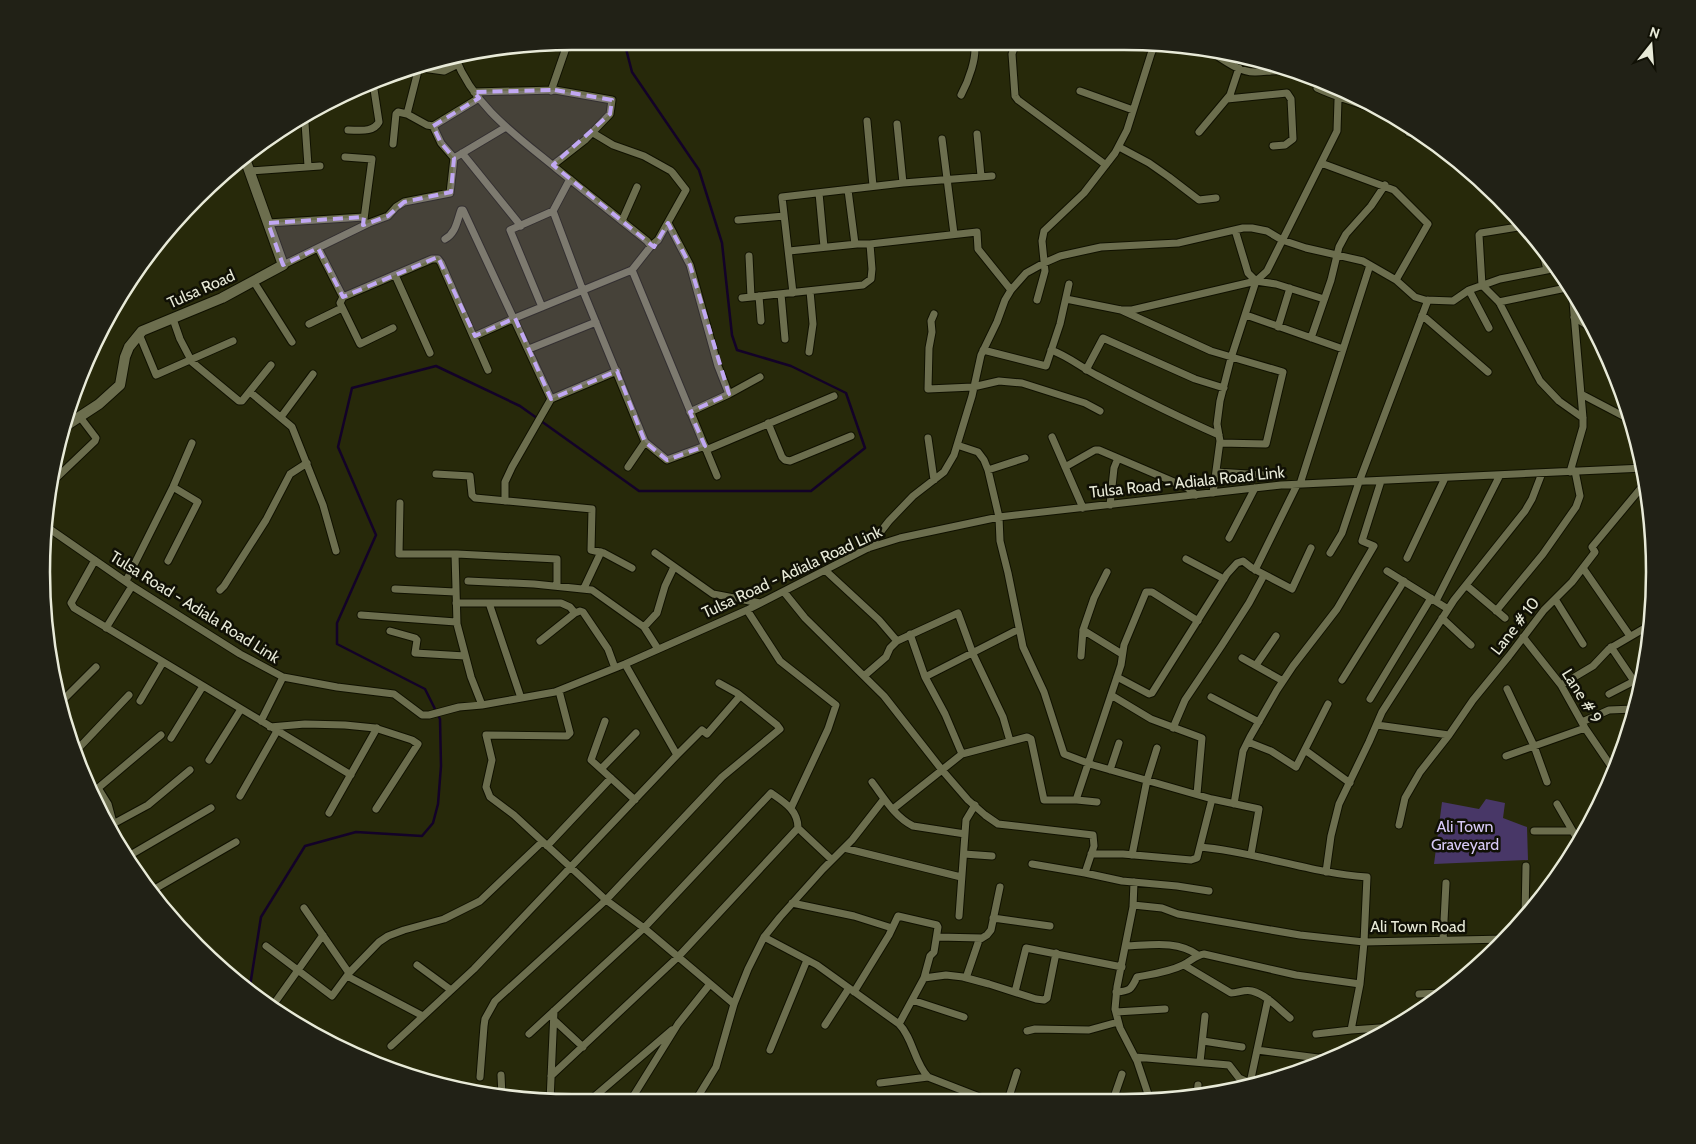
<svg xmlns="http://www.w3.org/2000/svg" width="1696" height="1144" viewBox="0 0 1696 1144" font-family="Cabin,sans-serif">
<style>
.green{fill:#483767}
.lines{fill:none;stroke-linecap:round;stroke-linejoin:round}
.stream{stroke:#130228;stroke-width:2.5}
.street-casing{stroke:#101100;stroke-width:9}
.secondary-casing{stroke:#101100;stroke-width:12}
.street{stroke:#6c6e4e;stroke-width:7}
.secondary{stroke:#6c6e4e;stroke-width:10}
.marked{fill:#c1a8f3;fill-opacity:0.2;stroke:#c1a8f3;stroke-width:4;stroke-dasharray:10 6;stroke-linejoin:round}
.labels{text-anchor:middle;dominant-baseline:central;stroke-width:5;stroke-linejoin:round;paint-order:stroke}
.street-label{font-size:16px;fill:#e8ead8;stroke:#101005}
.park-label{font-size:16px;fill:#d7c9f6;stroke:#101005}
.rim{fill:none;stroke:#e8ead8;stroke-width:2.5}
</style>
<rect width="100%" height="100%" fill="#27290a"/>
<!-- green -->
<path class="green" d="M1486 799 1505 803 1503 818 1527 827 1528 860 1434 864 1442 802 1479 809Z"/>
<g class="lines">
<!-- stream -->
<path class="stream" d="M248 989 250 986 261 917 305 846 356 832 422 836 433 823 438 804 441 766 440 719 425 689 337 644V623L376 535 338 447 352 388 436 366 520 406 639 491H811L865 448 846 393 791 366 737 350 732 335 722 243 699 170 632 72 625 45"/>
<!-- street casing -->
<g class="street-casing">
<path id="street" d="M1016 42 1012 54 1015 96 1018 100 1106 165
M1207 49C1221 58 1239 73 1256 72 1265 72 1274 70 1284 71
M455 57C474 107 517 136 557 169 587 193 617 217 647 241L651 246 632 270 515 318 475 336
M415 67 444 71 458 64
M419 67 407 114 427 125 433 126 479 98
M1317 88C1338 98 1360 103 1381 112
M551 91 567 45
M1080 91 1133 110
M474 92 555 90 612 100 610 114 585 140 553 165
M961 95C968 82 978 56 974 42
M1227 99 1287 93 1291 99 1293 139 1285 145 1273 146
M867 121 873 186
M293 123H305L308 166
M897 124 903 183
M433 126 441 143 454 158
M348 130C359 130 373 133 379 122L373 83
M1199 132 1230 95 1239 68
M593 133 613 145 644 156 671 171
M1409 133 1429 139
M977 134 981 176
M942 139 954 234
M393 144 396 114 398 112 407 114
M1119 147 1149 163 1169 177 1199 200 1216 198
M462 153 521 226
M345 157 372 159 364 219
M1321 163 1394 190 1428 224 1396 280
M249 171 320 166
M848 190 855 244
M819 193 824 247
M553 211 583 291 645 442 667 460 705 446
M738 220 784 216
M622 221 637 187
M268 223 364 217
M668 223 690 265 718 366 729 394
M1524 226 1481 233 1479 235 1482 285 1499 302 1540 381 1559 401 1583 418
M1235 230 1248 273 1256 281
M445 239C456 233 457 221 461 210H463L551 399 617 371
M651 246 658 240 686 190 672 172
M318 248 343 297 340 303 360 344 393 328
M1542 249 1547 270
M789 251 857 244H870L977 232 978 249 1011 290
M749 256 751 297
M283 265 369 223 388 216 396 207 404 202 450 193 454 158 506 127
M632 270 717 476
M395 275 430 353
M254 282 292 342
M1469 290 1489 328
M793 293 782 197 903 183 992 176
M781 294 785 339
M759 296 761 321
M343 297 432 259H438L441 263 488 370
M742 298 863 285 871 279 872 269 870 244
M1066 299 1121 310H1132L1256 281 1276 284 1324 299
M1037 300 1045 271 1042 241 1044 231 1084 193 1115 153 1127 130 1151 54 1155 44
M1499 302 1571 287
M542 307 510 230 553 211 570 179
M1121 310 1211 351 1283 372 1266 444 1220 443
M934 314 931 321 932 332 929 348 928 389 973 387 999 381 1022 383 1085 403 1100 411
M1246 315 1343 349
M1422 315 1488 372
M1574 317 1593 329
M173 319 180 339 192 362 239 401H242L271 365
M309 324 342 308
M1278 327 1290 288
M139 334 156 375 233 341
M1311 338 1331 280 1339 247 1346 234 1371 206 1385 185
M529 349 596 322
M983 350 1046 366 1060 324 1069 284
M1051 350C1068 356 1082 368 1098 376 1138 397 1178 417 1219 435
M809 352 813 324 810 291
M1086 370 1103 338 1195 379 1224 388
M250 392 292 427 323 505 336 551
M1581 394 1623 416
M690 412 729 394 760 377
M281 417 313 374
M768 423 782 457 785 460 790 461 851 436
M1052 437 1083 508
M928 438 934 480
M957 445 978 452 984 460 988 470 999 517 1000 541 1008 573 1023 647 1044 692 1064 754 1093 765 1212 799 1197 858 1191 860 1123 854H1091
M706 450 834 396
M628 467 645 442
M1065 467 1095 450H1099L1188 488 1196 495
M988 470 1025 458
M1216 472 1264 475
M1570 472 1583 427V418L1572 290
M436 474 470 476 472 495 475 498 592 509 591 550 604 553 632 568
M1300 484 1370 265
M49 485 95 441 96 438 80 417
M1213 493 1220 441 1217 424 1220 401 1231 358 1256 281 1267 271 1337 131 1338 100
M505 501V482L512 467 551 399
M400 503 399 554H457L557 559V586
M1110 505 1114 468 1118 458
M44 525 132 586 240 654 283 677 337 687 394 694 422 715H429L459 707 482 705 555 692 625 664 747 610 868 548 900 538 999 517 1281 485 1644 468
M1229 538 1255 488
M868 548 889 521 913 496 944 472 954 455 972 396 981 355 997 322 1005 300 1011 290 1026 273 1044 263 1060 256 1101 247 1178 243 1243 228H1252L1267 231 1282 240 1306 248 1363 261 1396 280 1415 297 1425 300 1453 301 1469 290 1500 279 1557 268
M655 553 713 594 760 603
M1330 553 1342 533 1359 482 1428 300
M455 554 457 624 471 677 482 705
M1407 558 1445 478
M1186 559 1224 579
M95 560 71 603 74 608 351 775
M168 561 198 502 173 487
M1583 568 1630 636
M1255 570 1297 485
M826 571 879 620 897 641
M1387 571 1448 609
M126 581 173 487 192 443
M468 581 534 584 592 590 644 627 658 649
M1466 585 1505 618
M584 588 601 552
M395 589 455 592
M220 590 224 586 266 520 290 474 307 463
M784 592 805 618 884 696 942 770 968 800 985 815 998 824 1093 835 1094 846 1085 873
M1555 599 1583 644
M1436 601 1500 475
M456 603H561L570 607 575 613
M489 603 521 698
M747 610 780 661 836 705 828 729 791 808
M1496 611 1543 554 1576 507 1580 496 1575 471
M361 615 456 622
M1442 618 1471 645
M644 627 657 613 665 586 674 567
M106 628 132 586
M1083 630 1122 654
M390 631 415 638 417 640 415 653 465 656
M910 634 925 677 945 714 962 754
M1523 637 1561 685 1585 728 1615 772
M540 641 575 613 580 611 583 612 608 649 615 668
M1611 647 1634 681
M1081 656 1083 630 1094 598 1107 572
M1242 658 1283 681
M625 664 677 755
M1256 665 1276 636
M864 676 886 657 890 648 897 641 958 613 973 654 1003 717 1010 741
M925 677 1019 629
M1117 677 1149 694 1152 693 1227 574 1237 563 1243 561 1252 568 1292 589 1311 548
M1342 680 1404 581
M1561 685 1593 666 1609 649 1650 625
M1507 689 1534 746 1547 782
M559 691 570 733 567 736 486 735 492 760 486 787 490 797 514 815 606 900 644 928 734 1004
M1609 694 1644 676
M1111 695 1151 719 1202 738 1197 794
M1211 697 1259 722
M1370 699 1431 598
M140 701 163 662
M60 703 96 667
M261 721 283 677
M605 721 591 760 635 800
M1582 722 1609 710 1634 709
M1377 725 1449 735 1473 700 1509 656 1544 610 1572 582 1595 552 1592 547 1646 482
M270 727 305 724 345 725 375 728 412 740 418 744 376 809
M1173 728 1185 700 1222 645 1249 603 1264 575
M171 738 203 686
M1248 742 1271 751 1296 767 1328 704
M1305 750 1350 783
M75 752 129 695
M1506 756 1585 728
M209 760 241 709
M601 769 636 733
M1110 770 1119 743
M872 782C884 798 895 817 913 826L965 834
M98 788 108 804 116 834 127 856
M91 794 161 735
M240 796 277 731
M1212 799 1259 809 1251 854
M1076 800 1121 665 1124 645 1146 592H1152L1198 621
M1234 804 1243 751 1250 737 1277 690 1293 666 1337 609 1374 546 1362 541 1381 481
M1557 804 1579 842
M893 809 962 754 1027 737 1031 739 1044 800H1077L1097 802
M329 813 377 728
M113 824 148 805 190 770
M1399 825 1405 798 1420 772 1449 735
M1534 831H1571
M547 846 611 778
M1200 847C1257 852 1310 873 1367 877L1364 942 1506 939
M844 848 961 877
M964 854 992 856
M1132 855 1147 780 1157 748
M127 857 211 808
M1032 864 1085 873 1122 881 1177 886 1209 891
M1326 872 1331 836 1339 804 1369 742 1382 712 1454 600 1525 511 1532 499 1542 473
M1134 882 1133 907 1117 987 1115 1009 1120 1028 1137 1061 1150 1100
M153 890 236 842
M792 903 854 916 892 928
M1133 905 1162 908 1178 914 1300 935 1364 942 1360 984 1351 1030 1394 1027
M304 908 349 973
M959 916 966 820 975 805
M1525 916 1526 866
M993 918 1050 926
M764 937 817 965 899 1024C913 1038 914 1062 928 1077L995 1103
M937 937 982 938
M1443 940 1446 883
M266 946 332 996 349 973 379 942 388 936 404 930 444 919 480 901 542 842
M1126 946C1151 945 1177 940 1198 955
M417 965 451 990
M1184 965 1231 993C1239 993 1244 989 1252 991 1267 995 1278 1008 1290 1018
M347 976 423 1016
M924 978 946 975 963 977 989 984 1036 999 1044 1000 1047 998 1056 953
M966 978 979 940 987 935 991 930 1000 887
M854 992 889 935 898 916 937 925 938 927 934 952 930 956 924 978 899 1024
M1015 992 1026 948 1122 967
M1116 992C1130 991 1131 990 1137 977 1153 974 1169 972 1183 965 1191 961 1196 955 1204 954L1296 975 1360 984
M1419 994 1443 993
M912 1000 964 1017
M271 1008 323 935
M1116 1012 1165 1009
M554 1020 583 1047
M825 1025 849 988
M1027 1031 1035 1029 1089 1030 1118 1022
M529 1034 644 928 771 793C784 802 798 810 798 828L832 860
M1316 1034 1351 1030
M1203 1041 1242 1047
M391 1046 474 969 677 755 702 730 707 734 740 696
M770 1050 807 960
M1257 1050 1318 1058 1342 1055
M1135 1057 1229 1065 1239 1078 1250 1083
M1200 1062 1205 1016
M501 1075 502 1096
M551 1076 678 957 798 828
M480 1077 484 1026 485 1019 495 1001 606 900 722 777 780 729 777 725 737 693 719 683
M880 1083 928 1077
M1255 1084 1250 1083 1268 999
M1197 1096 1198 1085
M550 1101 554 1011
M587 1103 672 1030
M629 1103 678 1024 710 984
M694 1103 716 1067 734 1004 748 969 764 937 780 917 823 869 852 840 884 799
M1007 1103 1017 1072
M1112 1103 1122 1074"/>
</g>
<!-- secondary casing -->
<g class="secondary-casing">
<path id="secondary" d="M64 427 99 404 120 385 125 357 129 347 142 331 222 298 283 265 244 156"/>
</g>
<!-- street -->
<use href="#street" class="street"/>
<!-- secondary -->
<use href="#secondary" class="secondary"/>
</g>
<!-- marked area -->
<path class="marked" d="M555 90 612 100 610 114 553 165 654 247 668 223 690 265 729 394 690 412 705 446 667 460 645 442 617 371 551 399 515 318 475 336 438 257 343 297 318 248 283 265 268 223 364 217 363 225 388 216 404 202 451 192 454 158 441 143 433 126 479 98 474 92Z"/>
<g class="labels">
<!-- street labels -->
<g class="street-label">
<text transform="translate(201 289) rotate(-24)">Tulsa Road</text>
<text transform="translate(1187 482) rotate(-6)">Tulsa Road - Adiala Road Link</text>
<text transform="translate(792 572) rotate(-25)">Tulsa Road - Adiala Road Link</text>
<text transform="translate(195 607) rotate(32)">Tulsa Road - Adiala Road Link</text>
<text transform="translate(1515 626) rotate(-52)">Lane # 10</text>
<text transform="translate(1582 696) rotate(58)">Lane # 9</text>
<text x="1418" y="926">Ali Town Road</text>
</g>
<!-- park labels -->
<g class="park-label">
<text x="1465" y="826">Ali Town<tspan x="1465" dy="18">Graveyard</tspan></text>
</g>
</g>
<!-- crop -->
<path d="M0 0H1696V1144H0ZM572 50H1124A522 522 0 0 1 1646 572V572A522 522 0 0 1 1124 1094H572A522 522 0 0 1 50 572V572A522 522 0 0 1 572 50Z" fill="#212116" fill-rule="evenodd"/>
<path class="rim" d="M572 50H1124A522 522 0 0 1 1646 572V572A522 522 0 0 1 1124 1094H572A522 522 0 0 1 50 572V572A522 522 0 0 1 572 50Z"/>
<!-- north arrow -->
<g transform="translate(1651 45) rotate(17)" stroke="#101005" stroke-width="4" paint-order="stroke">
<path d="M0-4L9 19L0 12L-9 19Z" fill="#e8ead8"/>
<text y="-8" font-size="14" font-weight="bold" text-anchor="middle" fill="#e8ead8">N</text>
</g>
</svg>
